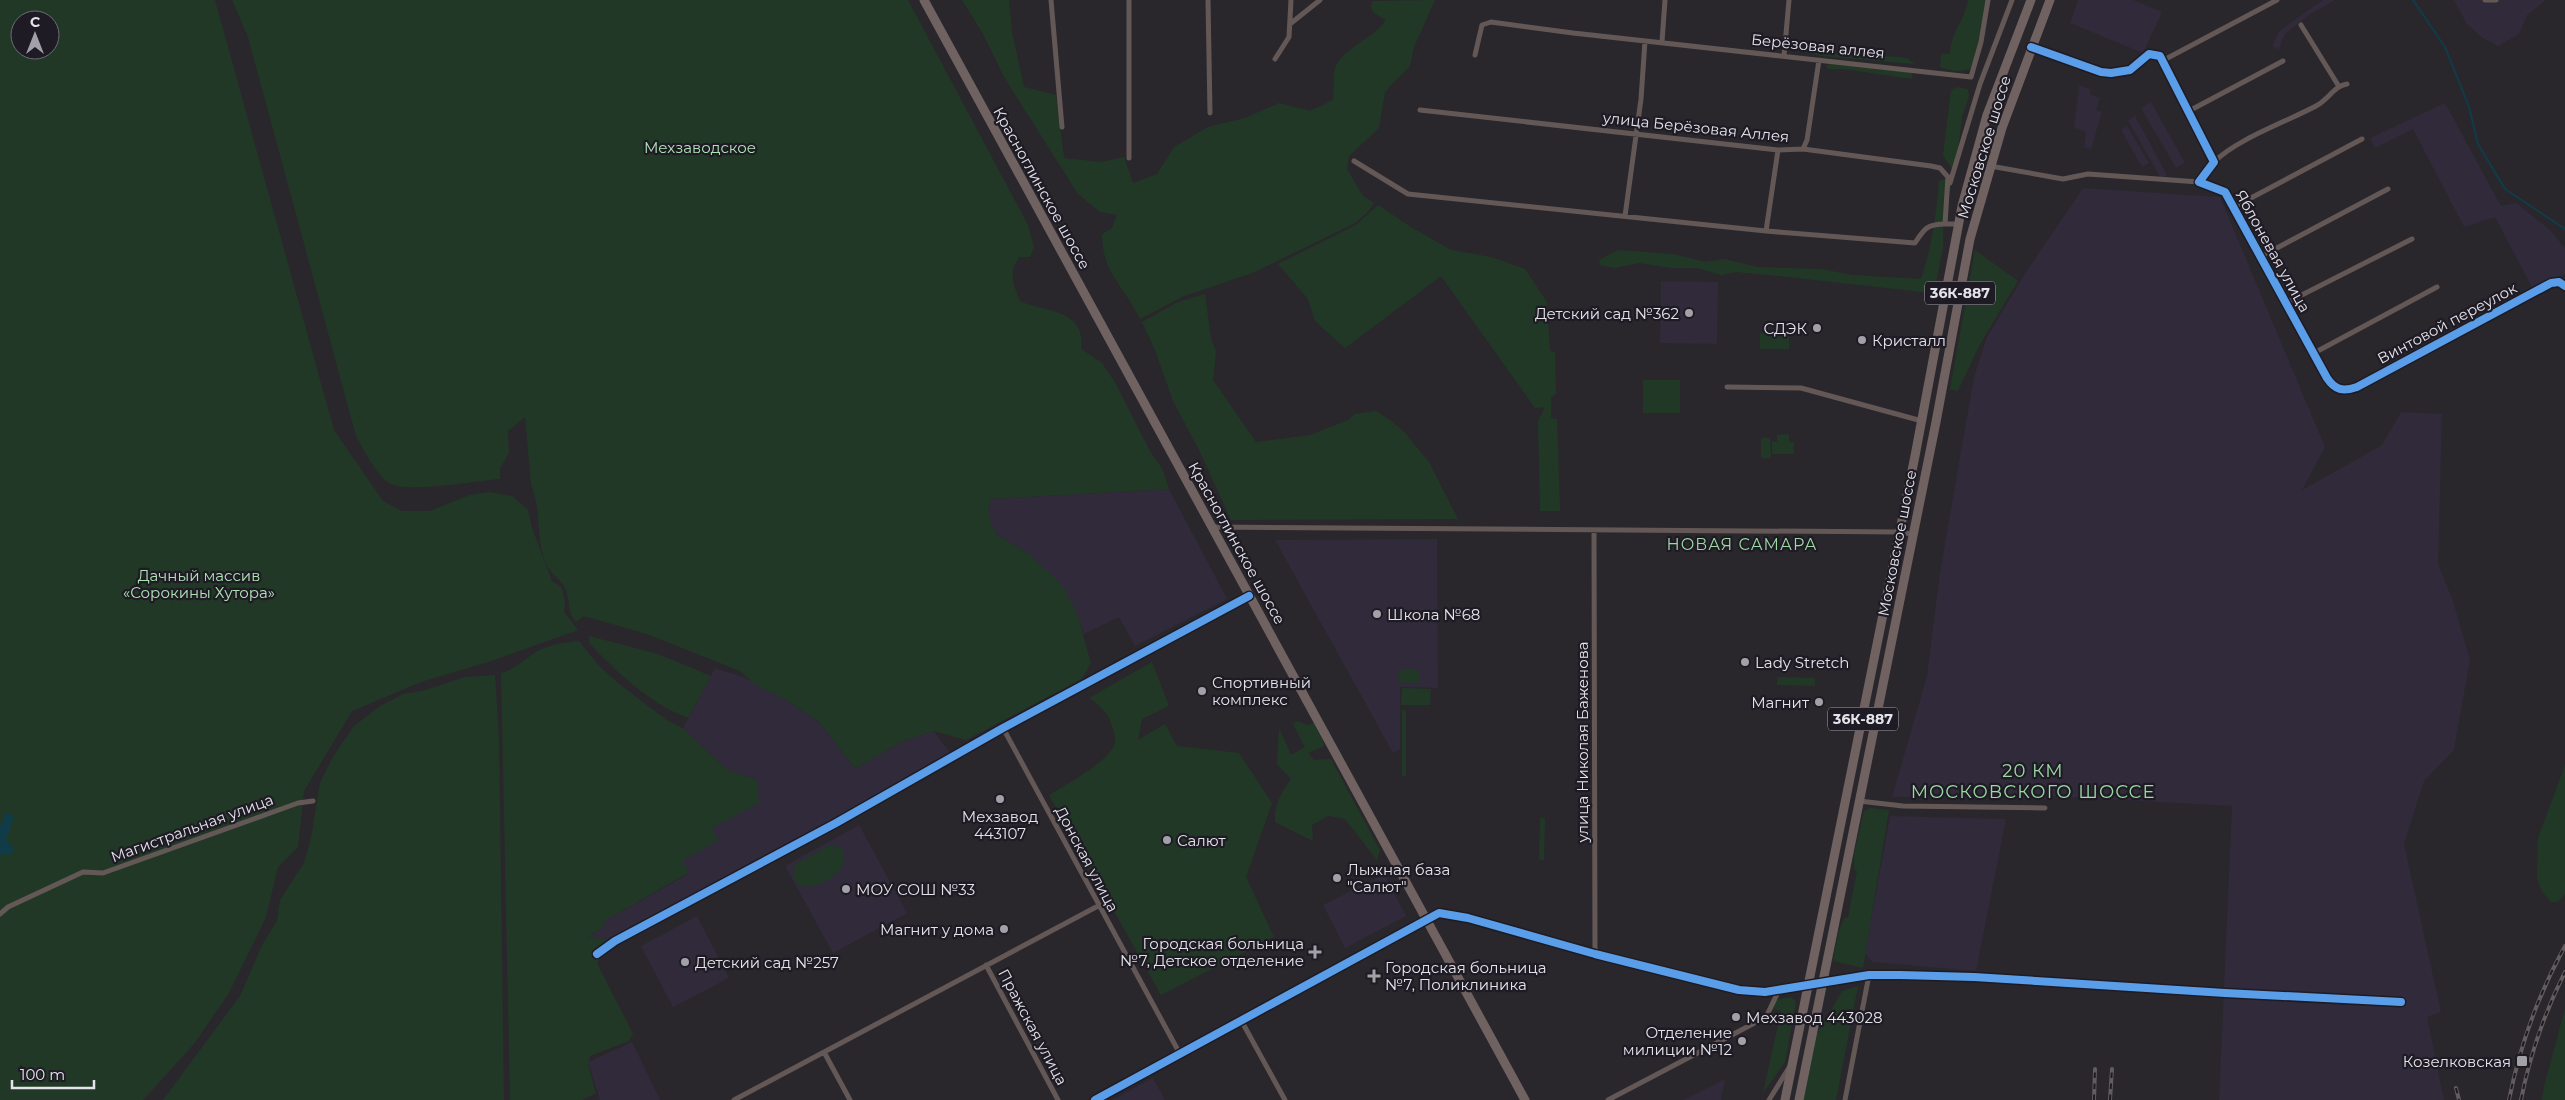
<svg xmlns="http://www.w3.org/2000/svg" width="2565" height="1100" viewBox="0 0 2565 1100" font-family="Montserrat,sans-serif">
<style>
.built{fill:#302a3a}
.green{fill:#223826;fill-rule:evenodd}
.water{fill:#103c49}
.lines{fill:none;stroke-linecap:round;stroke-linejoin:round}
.stream{stroke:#103c49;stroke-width:2}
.street{stroke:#645857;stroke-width:5}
.secondary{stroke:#675b5a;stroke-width:8}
.primary{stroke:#706261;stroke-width:9}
.rail-casing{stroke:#635c5d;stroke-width:4}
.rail{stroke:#1e1b25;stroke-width:2;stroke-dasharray:5.5;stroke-linecap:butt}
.cycleway-casing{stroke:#1e1b25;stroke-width:11}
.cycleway{stroke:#5a9eea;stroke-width:8}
.poi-dot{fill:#a3a1a8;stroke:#1e1b25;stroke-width:2}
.labels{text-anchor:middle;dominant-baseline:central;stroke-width:4.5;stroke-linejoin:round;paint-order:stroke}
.shield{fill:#1e1b25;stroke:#a9a7af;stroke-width:1}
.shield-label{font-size:14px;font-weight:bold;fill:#e5e3ea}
.street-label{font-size:15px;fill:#e5e3ea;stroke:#1e1b25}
.park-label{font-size:15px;fill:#aee4b4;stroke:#1e1b25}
.poi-label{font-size:15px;fill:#e5e3ea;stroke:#1e1b25;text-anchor:start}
.neighbourhood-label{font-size:16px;letter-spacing:1px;fill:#9cdaa3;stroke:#1e1b25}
.quarter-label{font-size:18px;letter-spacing:1px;fill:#9cdaa3;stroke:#1e1b25}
</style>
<rect width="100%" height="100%" fill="#29272c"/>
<!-- built -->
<path class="built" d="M2078 0H2133L2162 12 2143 53 2070 23Z
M2323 0H2335L2310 14 2285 34 2278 50 2272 46 2279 31Z
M2454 0H2546L2527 15 2519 34 2498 46 2481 37 2466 23Z
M2079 85 2090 89V94L2100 98 2096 110 2102 112 2091 149 2084 147 2086 132 2074 128Z
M2151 102 2185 163 2176 168 2141 108Z
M2445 103 2501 206 2516 203 2550 230 2565 248V274L2533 289 2495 217 2464 227 2413 129 2375 148 2370 138Z
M2135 116 2167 175 2161 179 2128 120Z
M2127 126 2149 163 2142 167 2121 130Z
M2083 188 2220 197 2325 447 2302 490 2382 445 2401 412 2442 414 2438 564 2453 601 2470 660 2454 750 2424 781 2404 844 2441 1012 2427 1017 2444 1100H2219L2232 806 2052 796 1892 797 1927 676 1940 572 1974 377 1987 337 2024 275Z
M1661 281 1718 282 1717 344 1660 343Z
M1169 489 1227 599 1135 646 1119 617 1084 634 1077 613 1030 555 996 534 990 520 989 499Z
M1437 539 1438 688 1400 687V749L1393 753 1275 540Z
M715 668 745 678 786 700 818 721 855 768 903 741 934 731 950 753 910 778 613 939H586L603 927 604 921 688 874 682 860 757 780 726 769 683 728Z
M1890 816 2006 819 1976 971 1872 962 1865 953Z
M859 825 907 913 833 953 785 866Z
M1384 874 1406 916 1345 948 1323 905Z
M697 916 729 978 673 1007 641 946Z
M632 1042 660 1100H600L588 1062Z
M1153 1078 1165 1100H1112Z
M1725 1079 1721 1100H1683Z"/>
<!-- green -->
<path class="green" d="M0 0H215L334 430 383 501 402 511H430L470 495 490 492 512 496 528 510 532 528 552 581 562 588 565 602 564 612 578 630 488 662 421 682 352 711 304 791 298 847 278 867 266 917 229 993 194 1044 143 1100H0ZM20 20H50V50H20Z
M232 0H908L1028 225 1034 247 1030 257H1019C1008 274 1013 283 1020 301 1047 313 1086 309 1081 349L1102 363 1116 384 1151 453 1163 470 1169 489 989 499 990 520 996 534 1030 555 1062 585 1077 613 1091 663 1082 679 966 740 934 731 903 741 855 768 818 721 786 700 753 683 740 671 647 634 584 616 576 622C566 609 571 608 567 594 565 582 555 578 549 569 534 544 543 511 531 485L525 417 508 431 509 453 500 468V479C475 481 414 492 393 485 379 480 363 449 356 436L248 37Z
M962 0H1009L1012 32 1024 87 1056 95 1064 158 1101 162 1124 157 1133 183 1157 174 1174 147 1208 127 1245 118 1279 103 1310 111 1333 100C1334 90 1333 78 1335 68 1341 49 1375 38 1386 20L1374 13 1371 8 1372 1 1435 0 1414 47 1410 66 1385 92 1379 128 1349 156 1347 169 1363 196 1374 203 1367 213 1355 223 1255 272 1184 296 1140 319C1125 287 1102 273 1102 234L1112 228 1117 215 1100 212 1078 194 1004 77 983 34Z
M1968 0H1986L1977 50 1972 68C1962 73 1950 71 1940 67L1941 54H1950C1951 30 1965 21 1968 0Z
M1803 52 1900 57 1908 59 1915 64 1820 56Z
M1831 64 1912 72V79L1843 69H1828L1826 65Z
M1957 87 1968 89 1969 96 1962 117 1956 166 1951 168 1943 155 1951 90Z
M1947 178 1951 187 1943 220V247L1935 288 1931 293 1769 275 1736 272 1722 275 1697 268H1670L1639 263 1615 268 1600 265 1599 260 1618 250 1673 254 1705 262 1724 259 1758 267 1821 269 1852 275 1921 279C1932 247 1936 215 1939 181Z
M1378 205 1411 227 1451 250 1491 257 1525 269 1547 302 1550 351 1555 352 1556 393 1551 398V418L1557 419 1560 511H1540L1538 421 1545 407 1535 408 1441 276 1345 348 1315 321 1308 299 1278 264 1356 225Z
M1975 250 2018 281 1979 346 1958 391 1950 389Z
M1205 294 1211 339 1216 351 1213 380 1256 442 1310 435 1348 420 1355 414 1376 411 1393 422 1405 433 1429 462 1458 519 1231 520 1200 452 1173 401 1155 350 1142 322 1178 302Z
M1760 333H1789V349H1760Z
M1643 380H1680V413H1643Z
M1789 434V442H1794V454H1772V442H1777V435Z
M1761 438H1770L1771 458H1761Z
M589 636 658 654 711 676 688 718C649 703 618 673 589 643Z
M579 641 599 666 619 684 668 721 683 728 726 769 757 780 759 803 712 828 718 841 683 860 688 873 604 921 603 927 587 938 613 939 597 963 633 1034 629 1041 590 1056 588 1064 596 1093 582 1100H510L501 673C515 669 524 660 536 652 547 645 566 642 579 641Z
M1152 662 1169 706 1142 719 1138 740 1165 724 1177 746 1239 753 1272 803 1246 877 1274 937 1161 995 1049 795C1067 784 1101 766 1112 749 1118 741 1114 732 1111 723 1107 712 1099 704 1089 698Z
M1399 669H1419V683L1398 682Z
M495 675 499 737 504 1100H163L240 996 262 945 277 921 280 900 304 863 311 838 320 783 334 755 354 726 380 706 403 694 422 691 465 677Z
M1777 677 1815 678V686L1777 685Z
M1402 688 1431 689 1430 705H1401Z
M1402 710 1406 711V776H1402Z
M1298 721 1307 725 1314 723 1325 746 1308 753 1314 760 1331 759 1380 850 1377 860 1345 819 1328 816 1312 825 1313 841 1275 822C1274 804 1281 793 1291 779L1277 764 1279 728 1291 755 1305 747 1293 724Z
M2565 765V894L2558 902H2551L2541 890 2537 878 2538 838Z
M1870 808 1889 810 1863 968 1833 961 1838 933 1844 918 1848 917 1857 871 1854 869V854L1864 811Z
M1540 818H1545L1544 860H1539Z
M830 845 840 847C858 871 813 892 798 885L793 875 796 864Z
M1858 986 1836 1100H1799L1810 1046 1842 991Z
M1791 997 1796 1002 1785 1062 1763 1093 1781 1011 1771 1008 1775 1000Z
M2565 1009V1100H2542L2544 1086Z"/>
<!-- water -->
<path class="water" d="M10 813 14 816 6 840 13 847V853L0 855V826L6 814Z"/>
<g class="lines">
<!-- stream -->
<path class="stream" d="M2413 0 2445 47 2469 107 2478 144 2505 189 2565 229"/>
<!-- street -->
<path class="street" d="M1051 0 1062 127
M1129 0V158
M1208 0 1210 113
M2485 0H2496
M1290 24 1320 0
M2301 25 2338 85
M1662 42 1665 0
M2031 47 2101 72 2111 73 2130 70 2149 54 2160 56 2214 162 2199 182 2225 192 2327 378C2335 390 2343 392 2357 387L2551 283 2559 282 2565 286
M1475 55 1482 25 1491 22 1573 33 1971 77
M1784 56 1789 0
M1275 59 1289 37 1291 0
M2162 61 2277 0
M1971 77 1981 42 1988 0
M1420 110 1778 150 1803 149 1931 166 1940 168 1948 177 1945 224H1959
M2187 112 2283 61
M1803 149 1807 140 1819 60
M1354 161 1408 194 1766 231 1915 243C1924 229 1927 224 1945 224
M2214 162C2237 139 2286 122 2316 106 2329 99 2334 86 2347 84
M1990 166 2063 179 2088 174 2199 182
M1950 183 1980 84 2012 0
M2234 207 2362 139
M1625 216 1641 99 1645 41
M1766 231 1778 150
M2260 257 2388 189
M2286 303 2412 239
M2314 353 2437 287
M1727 387 1801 388 1922 421
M1212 527 1899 532 1912 534
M1594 530 1595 954
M1003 728 1180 1054
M1859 801 1903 806 2045 808
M0 914 8 907 83 872 103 873 298 803 313 801
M597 954 615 941 836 823 1003 728 1249 596
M986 965 1058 1100
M1241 1020 1285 1100
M824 1052 850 1100
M734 1100 1098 906
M1095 1100 1426 920
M1608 1100 1766 1017 1779 990
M1769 1100 1790 1066
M1845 1100 1869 975"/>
<!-- secondary -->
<path class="secondary" d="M1426 920 1439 913 1450 914 1595 954 1739 990 1765 992 1869 975H1900L1974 977 2225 993 2401 1002"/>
<!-- primary -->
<path class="primary" d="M924 0 1525 1100
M1785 1100 1915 456 1962 206 1987 115 2031 0
M1799 1100 1936 422 1970 239 2002 128 2050 0"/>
<!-- rail casing -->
<g class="rail-casing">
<path id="rail" d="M2456 1088 2459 1100
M2094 1100 2095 1069
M2110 1100 2112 1069
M2509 1100C2520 1045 2538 995 2565 946
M2521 1100C2530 1054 2544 1014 2565 972"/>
</g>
<!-- rail -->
<use href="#rail" class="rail"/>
<!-- cycleway casing -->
<g class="cycleway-casing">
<path id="cycleway" d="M2031 47 2101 72 2111 73 2130 70 2149 54 2160 56 2214 162 2199 182 2225 192 2327 378C2335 390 2343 392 2357 387L2551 283 2559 282 2565 286
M597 954 615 941 836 823 1003 728 1249 596
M1095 1100 1439 913 1468 918 1595 954 1739 990 1765 992 1869 975H1900L1974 977 2225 993 2401 1002"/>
</g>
<!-- cycleway -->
<use href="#cycleway" class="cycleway"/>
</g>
<!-- markers -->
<g class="poi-dot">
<circle cx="1689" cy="313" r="5"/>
<circle cx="1817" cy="328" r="5"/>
<circle cx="1862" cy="340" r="5"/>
<circle cx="1377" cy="614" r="5"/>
<circle cx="1745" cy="662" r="5"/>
<circle cx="1202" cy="691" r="5"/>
<circle cx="1819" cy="702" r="5"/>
<circle cx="1000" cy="799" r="5"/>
<circle cx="1167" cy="840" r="5"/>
<circle cx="1337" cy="878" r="5"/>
<circle cx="846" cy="889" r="5"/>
<circle cx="1004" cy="929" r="5"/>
<path d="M1312.5 944.5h5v5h5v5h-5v5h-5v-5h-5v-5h5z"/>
<circle cx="685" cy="962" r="5"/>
<path d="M1371.5 968.5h5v5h5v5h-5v5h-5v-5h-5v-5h5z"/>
<circle cx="1736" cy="1017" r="5"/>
<circle cx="1742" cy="1041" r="5"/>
<rect x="2516" y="1055" width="12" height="12" rx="2.5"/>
</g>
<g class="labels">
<!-- shield labels -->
<g class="shield">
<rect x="1925" y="281.5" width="70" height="23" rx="4"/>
<rect x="1828" y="707.5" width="70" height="23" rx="4"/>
</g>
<g class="shield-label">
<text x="1960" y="293">36К-887</text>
<text x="1863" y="719">36К-887</text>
</g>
<!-- street labels -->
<g class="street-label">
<text transform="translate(1818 46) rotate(6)">Берёзовая аллея</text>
<text transform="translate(1696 127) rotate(6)">улица Берёзовая Аллея</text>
<text transform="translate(1984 147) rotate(-73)">Московское шоссе</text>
<text transform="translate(1042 188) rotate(61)">Красноглинское шоссе</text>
<text transform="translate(2273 251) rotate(61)">Яблоневая улица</text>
<text transform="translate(2447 323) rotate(-28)">Винтовой переулок</text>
<text transform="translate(1237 543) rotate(61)">Красноглинское шоссе</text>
<text transform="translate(1897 543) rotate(-79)">Московское шоссе</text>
<text transform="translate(1582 742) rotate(-90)">улица Николая Баженова</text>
<text transform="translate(192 828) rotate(-20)">Магистральная улица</text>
<text transform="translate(1087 859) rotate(62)">Донская улица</text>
<text transform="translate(1033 1027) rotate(62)">Пражская улица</text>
</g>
<!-- park labels -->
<g class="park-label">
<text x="700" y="147">Мехзаводское</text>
<text x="199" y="575">Дачный массив<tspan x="199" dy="17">«Сорокины Хутора»</tspan></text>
</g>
<!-- poi labels -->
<g class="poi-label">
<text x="1679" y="313" text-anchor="end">Детский сад №362</text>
<text x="1807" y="328" text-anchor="end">СДЭК</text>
<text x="1872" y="340">Кристалл</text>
<text x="1387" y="614">Школа №68</text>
<text x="1755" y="662">Lady Stretch</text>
<text x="1212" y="682">Спортивный<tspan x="1212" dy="17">комплекс</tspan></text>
<text x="1809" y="702" text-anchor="end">Магнит</text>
<text x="1000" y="816" text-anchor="middle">Мехзавод<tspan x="1000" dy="17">443107</tspan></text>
<text x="1177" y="840">Салют</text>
<text x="1347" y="869">Лыжная база<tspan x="1347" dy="17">"Салют"</tspan></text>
<text x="856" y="889">МОУ СОШ №33</text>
<text x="994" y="929" text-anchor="end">Магнит у дома</text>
<text x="1304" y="943" text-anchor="end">Городская больница<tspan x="1304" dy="17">№7, Детское отделение</tspan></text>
<text x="695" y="962">Детский сад №257</text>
<text x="1385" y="967">Городская больница<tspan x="1385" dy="17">№7, Поликлиника</tspan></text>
<text x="1746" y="1017">Мехзавод 443028</text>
<text x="1732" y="1032" text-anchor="end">Отделение<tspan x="1732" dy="17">милиции №12</tspan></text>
<text x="2511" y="1061" text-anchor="end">Козелковская</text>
</g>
<!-- neighbourhood labels -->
<g class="neighbourhood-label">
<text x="1742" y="544">НОВАЯ САМАРА</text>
</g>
<!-- quarter labels -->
<g class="quarter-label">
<text x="2033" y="771">20 КМ<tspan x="2033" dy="21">МОСКОВСКОГО ШОССЕ</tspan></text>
</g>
</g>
<!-- north arrow -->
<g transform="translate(35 35)"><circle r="24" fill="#1e1b25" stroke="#6e6b74"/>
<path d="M0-4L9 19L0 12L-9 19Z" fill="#a3a1a8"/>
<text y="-8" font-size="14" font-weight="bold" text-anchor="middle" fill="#e5e3ea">С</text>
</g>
<!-- scale -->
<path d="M12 1080v8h82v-8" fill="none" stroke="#e5e3ea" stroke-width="2.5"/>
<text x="20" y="1080" font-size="15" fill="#e5e3ea" stroke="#1e1b25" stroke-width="4" paint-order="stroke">100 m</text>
</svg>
